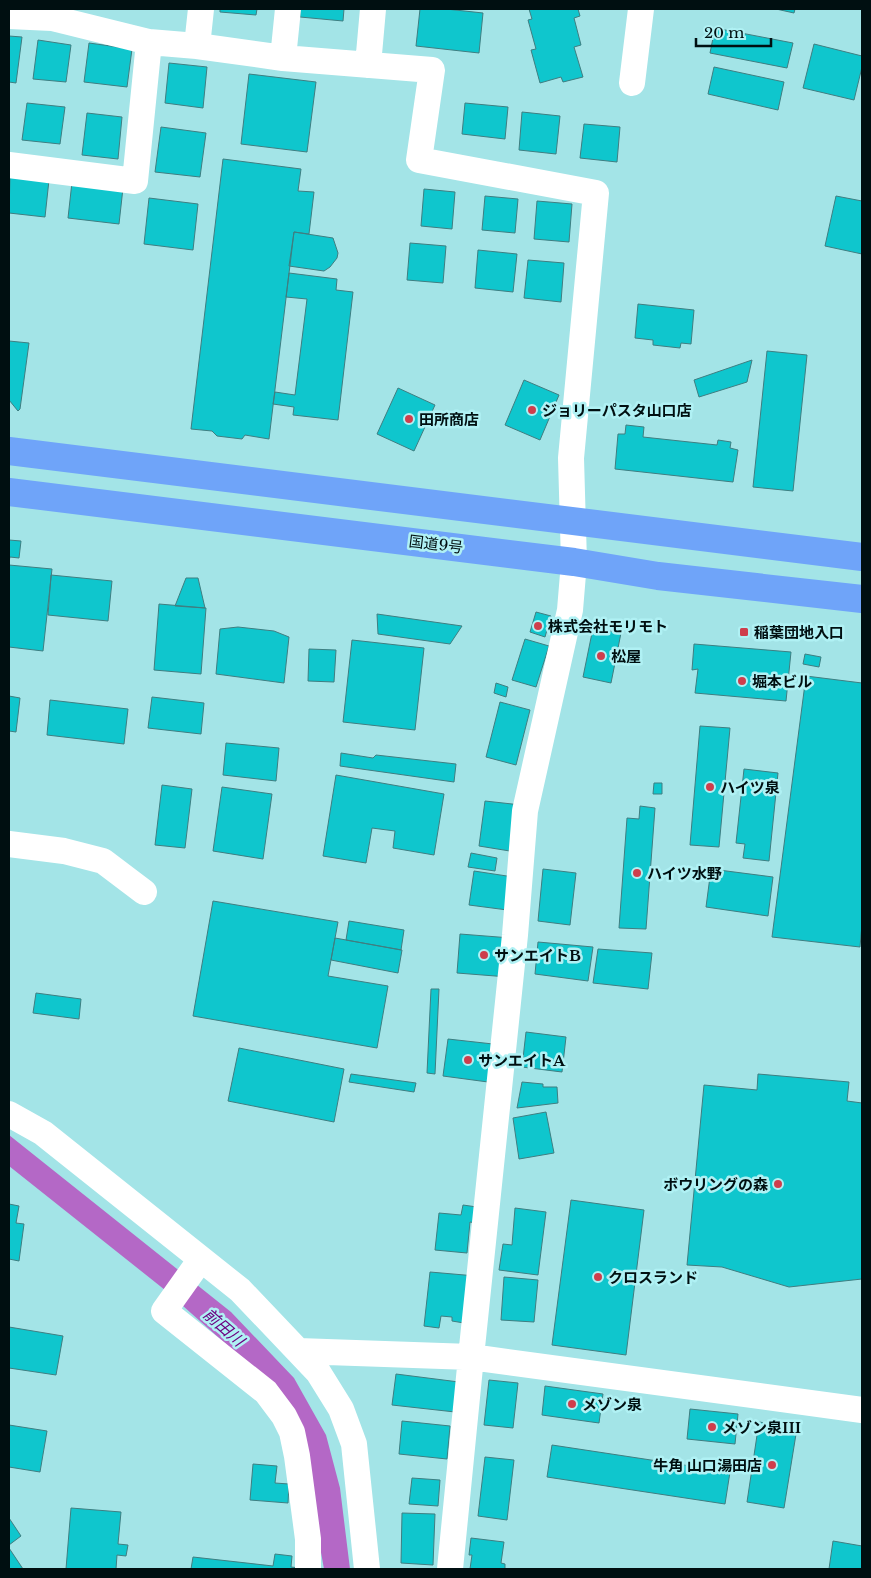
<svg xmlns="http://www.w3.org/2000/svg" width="871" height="1578" viewBox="0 0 871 1578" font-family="'Libre Baskerville','Noto Sans JP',serif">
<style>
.water{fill:#b468c6}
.building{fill:#0fc6cd;stroke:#3f7e81}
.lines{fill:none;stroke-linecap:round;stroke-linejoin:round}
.minor{stroke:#fff;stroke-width:26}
.highway{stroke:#6fa4f9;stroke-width:28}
.poi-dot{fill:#ce3e4c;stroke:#b0f1f4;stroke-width:2}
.labels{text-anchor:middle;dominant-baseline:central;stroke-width:5;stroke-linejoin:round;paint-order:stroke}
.poi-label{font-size:15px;font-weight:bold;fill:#000f11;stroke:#b0f1f4;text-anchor:start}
.street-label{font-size:15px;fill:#000f11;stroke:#b0f1f4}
.water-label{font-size:16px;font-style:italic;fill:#6d0081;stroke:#b0f1f4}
</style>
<rect width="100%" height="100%" fill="#a3e4e7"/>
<!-- water -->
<path class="water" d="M9 1135 231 1312 294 1378 326 1435 340 1488 350 1569H324L297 1420 271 1384 165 1290 9 1166Z"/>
<!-- building -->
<path class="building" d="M220 9H257L256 15 220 12Z
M300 9H344L343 21 300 17Z
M420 9H446L483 13 479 53 416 46Z
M529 9H578L580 16 574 18 581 45 574 47 583 77 563 82 561 77 540 83 531 50 536 49 528 20 532 19Z
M776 9H795L794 13Z
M715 28 793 43 787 68 710 53Z
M9 36 22 37 16 83 9 82Z
M38 40 71 45 66 82 33 79Z
M89 43 132 49 127 87 84 82Z
M814 44 862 56V67L854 100 803 88Z
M169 63 207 67 203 108 165 103Z
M714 67 784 82 778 110 708 94Z
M249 74 316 82 307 152 241 144Z
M27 103 65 107 60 144 22 140Z
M465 103 508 107 505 139 462 134Z
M522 112 560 116 556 154 519 150Z
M87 113 122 117 118 159 82 155Z
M584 124 620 127 617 162 580 158Z
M161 127 206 133 200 177 155 172Z
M223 159 301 169 298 191 314 192 309 234 294 232 269 439 245 435 242 439 217 436 212 431 191 429Z
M10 176 49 180 45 217 9 213Z
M72 182 123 188 119 224 68 218Z
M424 189 455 192 452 229 421 226Z
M485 196 518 199 515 233 482 230Z
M836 196 862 201V254L825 246Z
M149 198 198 204 193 250 144 244Z
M537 201 572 204 569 242 534 239Z
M294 232 333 238 338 253 337 258 330 267 324 271 289 266Z
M410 243 446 246 443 283 407 280Z
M478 250 517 254 513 292 475 288Z
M528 260 564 263 561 302 524 298Z
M289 273 337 279 336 290 353 292 338 420 293 415 294 407 273 404 275 392 295 395 307 299 286 297Z
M638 304 694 310 691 344 681 343 680 348 653 345V340L635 338Z
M9 341 29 343 20 409 18 411 9 400Z
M767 351 807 355 793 491 753 487Z
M752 360 747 382 699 397 694 380Z
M524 380 559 395 540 440 505 425Z
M398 388 435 405 414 451 377 434Z
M626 425 644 427 643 437 717 445 718 440 731 442 730 448 738 450 733 482 615 469 618 434H625Z
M9 540 21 541 19 558 10 557 9 561Z
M9 565 52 569 43 651 9 647Z
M51 575 112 581 108 621 48 615Z
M186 578H198L205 608 175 606Z
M159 604 206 608 201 674 154 670Z
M536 612 551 616 545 637 530 632Z
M377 614 462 626 450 644 378 634Z
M238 627 274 631 289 637 284 683 216 674 220 629Z
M593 628 621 633 611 683 583 677Z
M525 639 549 646 536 687 512 680Z
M352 640 424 648 415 730 343 722Z
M694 644 791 652 786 701 695 693 698 669 692 670Z
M309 649 336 650 334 682 308 681Z
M805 654 821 657 819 667 803 664Z
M806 676 862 683V924L860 947 772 937Z
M496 683 508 687 506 697 494 693Z
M9 696 20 698 16 732 9 731Z
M152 697 204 703 201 734 148 728Z
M50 700 128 709 124 744 47 735Z
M500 702 530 710 516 765 486 757Z
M700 726 730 728 719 847 690 845Z
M226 743 279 748 276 781 223 775Z
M341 753 373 758 376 755 456 764 454 782 340 766Z
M744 769 778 773 769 861 743 858 745 844 736 843Z
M336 775 444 794 434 855 393 848 395 831 372 828 366 863 323 856Z
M654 783H662V794H653Z
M162 785 192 789 185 848 155 845Z
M222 787 272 794 263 859 213 851Z
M485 801 530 806 522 853 479 846Z
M640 806 655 808 646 929 619 928 627 818 639 819Z
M471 853 497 858 495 871 468 867Z
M543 869 576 873 570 925 538 921Z
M711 869 773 877 768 916 706 907Z
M474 871 520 878 515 911 469 905Z
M213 901 338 922 328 976 388 986 377 1048 193 1016Z
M349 921 404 930 401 950 346 940Z
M460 934 511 938 508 977 457 973Z
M335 938 402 950 398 973 331 960Z
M538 942 593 947 588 981 535 974Z
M598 949 652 953 648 989 593 983Z
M431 989H439L435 1074 427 1073Z
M36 993 81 999 79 1019 33 1013Z
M526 1032 566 1037 562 1072 522 1067Z
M448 1039 493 1044 488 1082 443 1076Z
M239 1048 344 1069 334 1122 228 1101Z
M351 1074 416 1083 414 1092 349 1082Z
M758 1074 849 1082 847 1101 862 1103V1279L789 1287 722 1267 687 1265 704 1085 757 1090Z
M522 1082 543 1084V1087H557L558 1103 517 1108Z
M546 1112 554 1153 519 1159 513 1118Z
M571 1200 644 1210 626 1355 552 1345Z
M9 1204 19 1206 16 1223 24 1224 19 1261 9 1259Z
M463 1205 484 1208 481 1224 470 1222 467 1253 435 1250 439 1213 461 1215Z
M515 1208 546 1212 538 1275 499 1270 503 1244 512 1245Z
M430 1272 476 1276 464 1323 452 1321V1317L441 1316 439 1328 424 1326Z
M504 1277 538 1280 534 1322 501 1320Z
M9 1327 63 1336 56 1375 9 1368Z
M396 1374 459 1382 455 1412 392 1405Z
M489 1380 518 1383 513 1428 484 1425Z
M545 1386 603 1394 599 1423 542 1415Z
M690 1409 738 1414 735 1444 687 1439Z
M402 1421 450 1426 447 1459 399 1454Z
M759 1422 797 1428 784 1508 747 1502Z
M9 1425 47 1431 40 1472 9 1467Z
M552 1445 730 1472 725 1504 547 1477Z
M485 1457 514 1460 507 1520 478 1516Z
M253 1464 277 1466 275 1483 289 1484 288 1503 250 1500Z
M412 1478 440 1480 438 1506 409 1504Z
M71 1508 121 1512 118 1544 128 1545 126 1556 117 1555 116 1569H66Z
M402 1513 435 1514 433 1565 401 1563Z
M9 1518 21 1536 9 1545Z
M471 1538 504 1542 501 1563 505 1564V1569H470L472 1555H469Z
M833 1541 862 1546V1569H829Z
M9 1548 23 1569H9Z
M275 1554 292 1556 291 1567 300 1568 299 1569H191L193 1557 273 1566Z"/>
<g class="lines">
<!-- minor -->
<path class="minor" d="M9 16 52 18 149 42 197 46 283 58 432 70 419 160 596 193 571 458 574 562 570 610 525 811 515 935 471 1357 450 1569
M197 46 201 9
M283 58 288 9
M368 65 373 9
M632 83 641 9
M9 165 135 181 149 42
M9 844 64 851 103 861 144 892
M9 1114 43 1133 240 1290 318 1372 341 1409 354 1444 367 1569
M201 1259 164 1311 266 1392 284 1416 292 1432 297 1456 308 1539V1569
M298 1351 471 1357 862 1410"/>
<!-- highway -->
<path class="highway" d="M9 451 862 557
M9 492 574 562 658 576 862 599"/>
</g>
<!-- markers -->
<g class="poi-dot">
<circle cx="532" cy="410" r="5"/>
<circle cx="409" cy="419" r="5"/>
<circle cx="538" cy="626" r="5"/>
<rect x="739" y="627" width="10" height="10" rx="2.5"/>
<circle cx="601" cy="656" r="5"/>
<circle cx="742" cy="681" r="5"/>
<circle cx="710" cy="787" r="5"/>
<circle cx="637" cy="873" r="5"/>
<circle cx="484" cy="955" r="5"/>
<circle cx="468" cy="1060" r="5"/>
<circle cx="778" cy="1184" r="5"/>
<circle cx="598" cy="1277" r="5"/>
<circle cx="572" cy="1404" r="5"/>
<circle cx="712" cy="1427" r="5"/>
<circle cx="772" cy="1465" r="5"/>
</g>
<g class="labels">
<!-- poi labels -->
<g class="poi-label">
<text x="542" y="410">ジョリーパスタ山口店</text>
<text x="419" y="419">田所商店</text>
<text x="548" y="626">株式会社モリモト</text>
<text x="754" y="632">稲葉団地入口</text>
<text x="611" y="656">松屋</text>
<text x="752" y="681">堀本ビル</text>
<text x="720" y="787">ハイツ泉</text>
<text x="647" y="873">ハイツ水野</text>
<text x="494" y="955">サンエイトB</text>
<text x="478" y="1060">サンエイトA</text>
<text x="768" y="1184" text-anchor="end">ボウリングの森</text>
<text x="608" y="1277">クロスランド</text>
<text x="582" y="1404">メゾン泉</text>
<text x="722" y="1427">メゾン泉III</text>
<text x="762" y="1465" text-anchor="end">牛角 山口湯田店</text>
</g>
<!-- street labels -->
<g class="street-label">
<text transform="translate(436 544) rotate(7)">国道9号</text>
</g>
<!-- water labels -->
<g class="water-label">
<text transform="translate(224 1327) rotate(41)">前田川</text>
</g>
</g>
<!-- border -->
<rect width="871" height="1578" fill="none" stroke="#000f11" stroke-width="20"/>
<!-- scale -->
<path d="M696 38v8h75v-8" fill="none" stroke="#000f11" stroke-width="2.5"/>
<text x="704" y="38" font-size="15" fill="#000f11" stroke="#b0f1f4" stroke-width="4" paint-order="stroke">20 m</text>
</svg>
